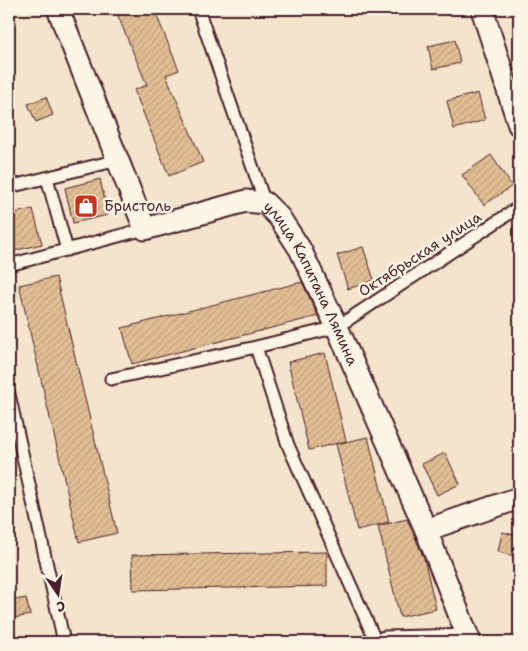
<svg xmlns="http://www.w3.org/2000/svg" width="528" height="651" viewBox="0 0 528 651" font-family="'Shantell Sans',sans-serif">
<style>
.building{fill:url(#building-hatch);stroke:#4a1f2b}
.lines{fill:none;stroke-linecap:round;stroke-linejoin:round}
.lane-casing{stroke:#4a1f2b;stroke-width:15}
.street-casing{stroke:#4a1f2b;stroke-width:25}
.lane{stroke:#fcf5e5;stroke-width:11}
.street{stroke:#fcf5e5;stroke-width:21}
.labels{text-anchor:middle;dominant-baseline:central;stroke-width:5;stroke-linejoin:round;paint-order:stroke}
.poi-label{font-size:15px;fill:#4a1f2b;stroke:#fcf5e5;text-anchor:start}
.street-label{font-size:15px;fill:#4a1f2b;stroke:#fcf5e5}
</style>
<defs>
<pattern id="building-hatch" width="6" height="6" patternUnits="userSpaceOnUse" patternTransform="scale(1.25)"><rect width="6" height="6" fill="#e1be93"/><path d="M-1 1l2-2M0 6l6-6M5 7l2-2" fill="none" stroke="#c3a37f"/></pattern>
</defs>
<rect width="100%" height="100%" fill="#f4e4cc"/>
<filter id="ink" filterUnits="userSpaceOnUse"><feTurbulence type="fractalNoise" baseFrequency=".02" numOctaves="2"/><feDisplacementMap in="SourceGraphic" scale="10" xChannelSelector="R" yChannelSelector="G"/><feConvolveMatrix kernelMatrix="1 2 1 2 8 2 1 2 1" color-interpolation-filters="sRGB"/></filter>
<g filter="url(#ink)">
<!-- building -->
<path class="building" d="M115 9H154L179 70 166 75 203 162 169 176 134 90 147 85Z
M455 40 460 63 433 69 428 46Z
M478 93 485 120 454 129 447 101Z
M46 97 53 115 36 122 28 104Z
M491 155 512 186 484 205 462 175Z
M100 179 108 215 73 223 65 188Z
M33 209 42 244 9 252V214Z
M363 247 374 280 348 289 337 255Z
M56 277 117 533 79 542 19 285Z
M302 282 318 316 132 364 122 328Z
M325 353 346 441 309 450 288 362Z
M368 437 389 522 357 530 336 444Z
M445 453 460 484 437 495 422 464Z
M407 519 424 558 436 609 400 617 378 526Z
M502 532 519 536V557L498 552Z
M327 552V586L133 590 132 555Z
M26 598 30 615 9 619V601Z"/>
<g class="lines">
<!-- lane casing -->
<g class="lane-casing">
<path id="lane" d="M198 9 265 203
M47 178 67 250
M9 187 118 160
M9 265 145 229
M256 347 288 445 376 642
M111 379 256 347 337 327 519 207
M9 394 64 642"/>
</g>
<!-- street casing -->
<g class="street-casing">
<g id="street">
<path id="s1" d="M58 9 145 229 246 201 265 203 279 217 300 249 337 327 426 530 470 642"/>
<path d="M482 9 519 125"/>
<path d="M426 530 519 498"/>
<path d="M385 642 469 640"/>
</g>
</g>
<!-- lane -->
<use href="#lane" class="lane"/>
<!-- street -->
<use href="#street" class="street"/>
</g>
</g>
<!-- icons -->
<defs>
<g id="shop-square" transform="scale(1.25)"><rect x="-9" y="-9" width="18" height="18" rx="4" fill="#c8321e" stroke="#fcf5e5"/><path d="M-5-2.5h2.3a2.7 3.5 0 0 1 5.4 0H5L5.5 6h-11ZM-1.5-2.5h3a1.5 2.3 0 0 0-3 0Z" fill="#fff"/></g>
</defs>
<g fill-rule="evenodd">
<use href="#shop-square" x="86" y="206"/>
</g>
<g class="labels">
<!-- poi labels -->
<g class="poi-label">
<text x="104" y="206">Бристоль</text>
</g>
<!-- street labels -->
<g class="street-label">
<text transform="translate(420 254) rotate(-33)">Октябрьская улица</text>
<text stroke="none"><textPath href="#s1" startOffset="454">улица Капитана Лямина</textPath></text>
</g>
</g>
<!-- margin -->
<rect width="528" height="651" fill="none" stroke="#fcf5e5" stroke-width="30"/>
<rect x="15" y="15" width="498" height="621" fill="none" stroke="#4a1f2b" stroke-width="2" filter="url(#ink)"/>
<!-- north arrow -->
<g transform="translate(58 594) rotate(167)" stroke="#fcf5e5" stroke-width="4" paint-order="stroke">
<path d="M0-4L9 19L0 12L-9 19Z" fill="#4a1f2b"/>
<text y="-8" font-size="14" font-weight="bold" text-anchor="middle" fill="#4a1f2b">С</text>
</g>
</svg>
